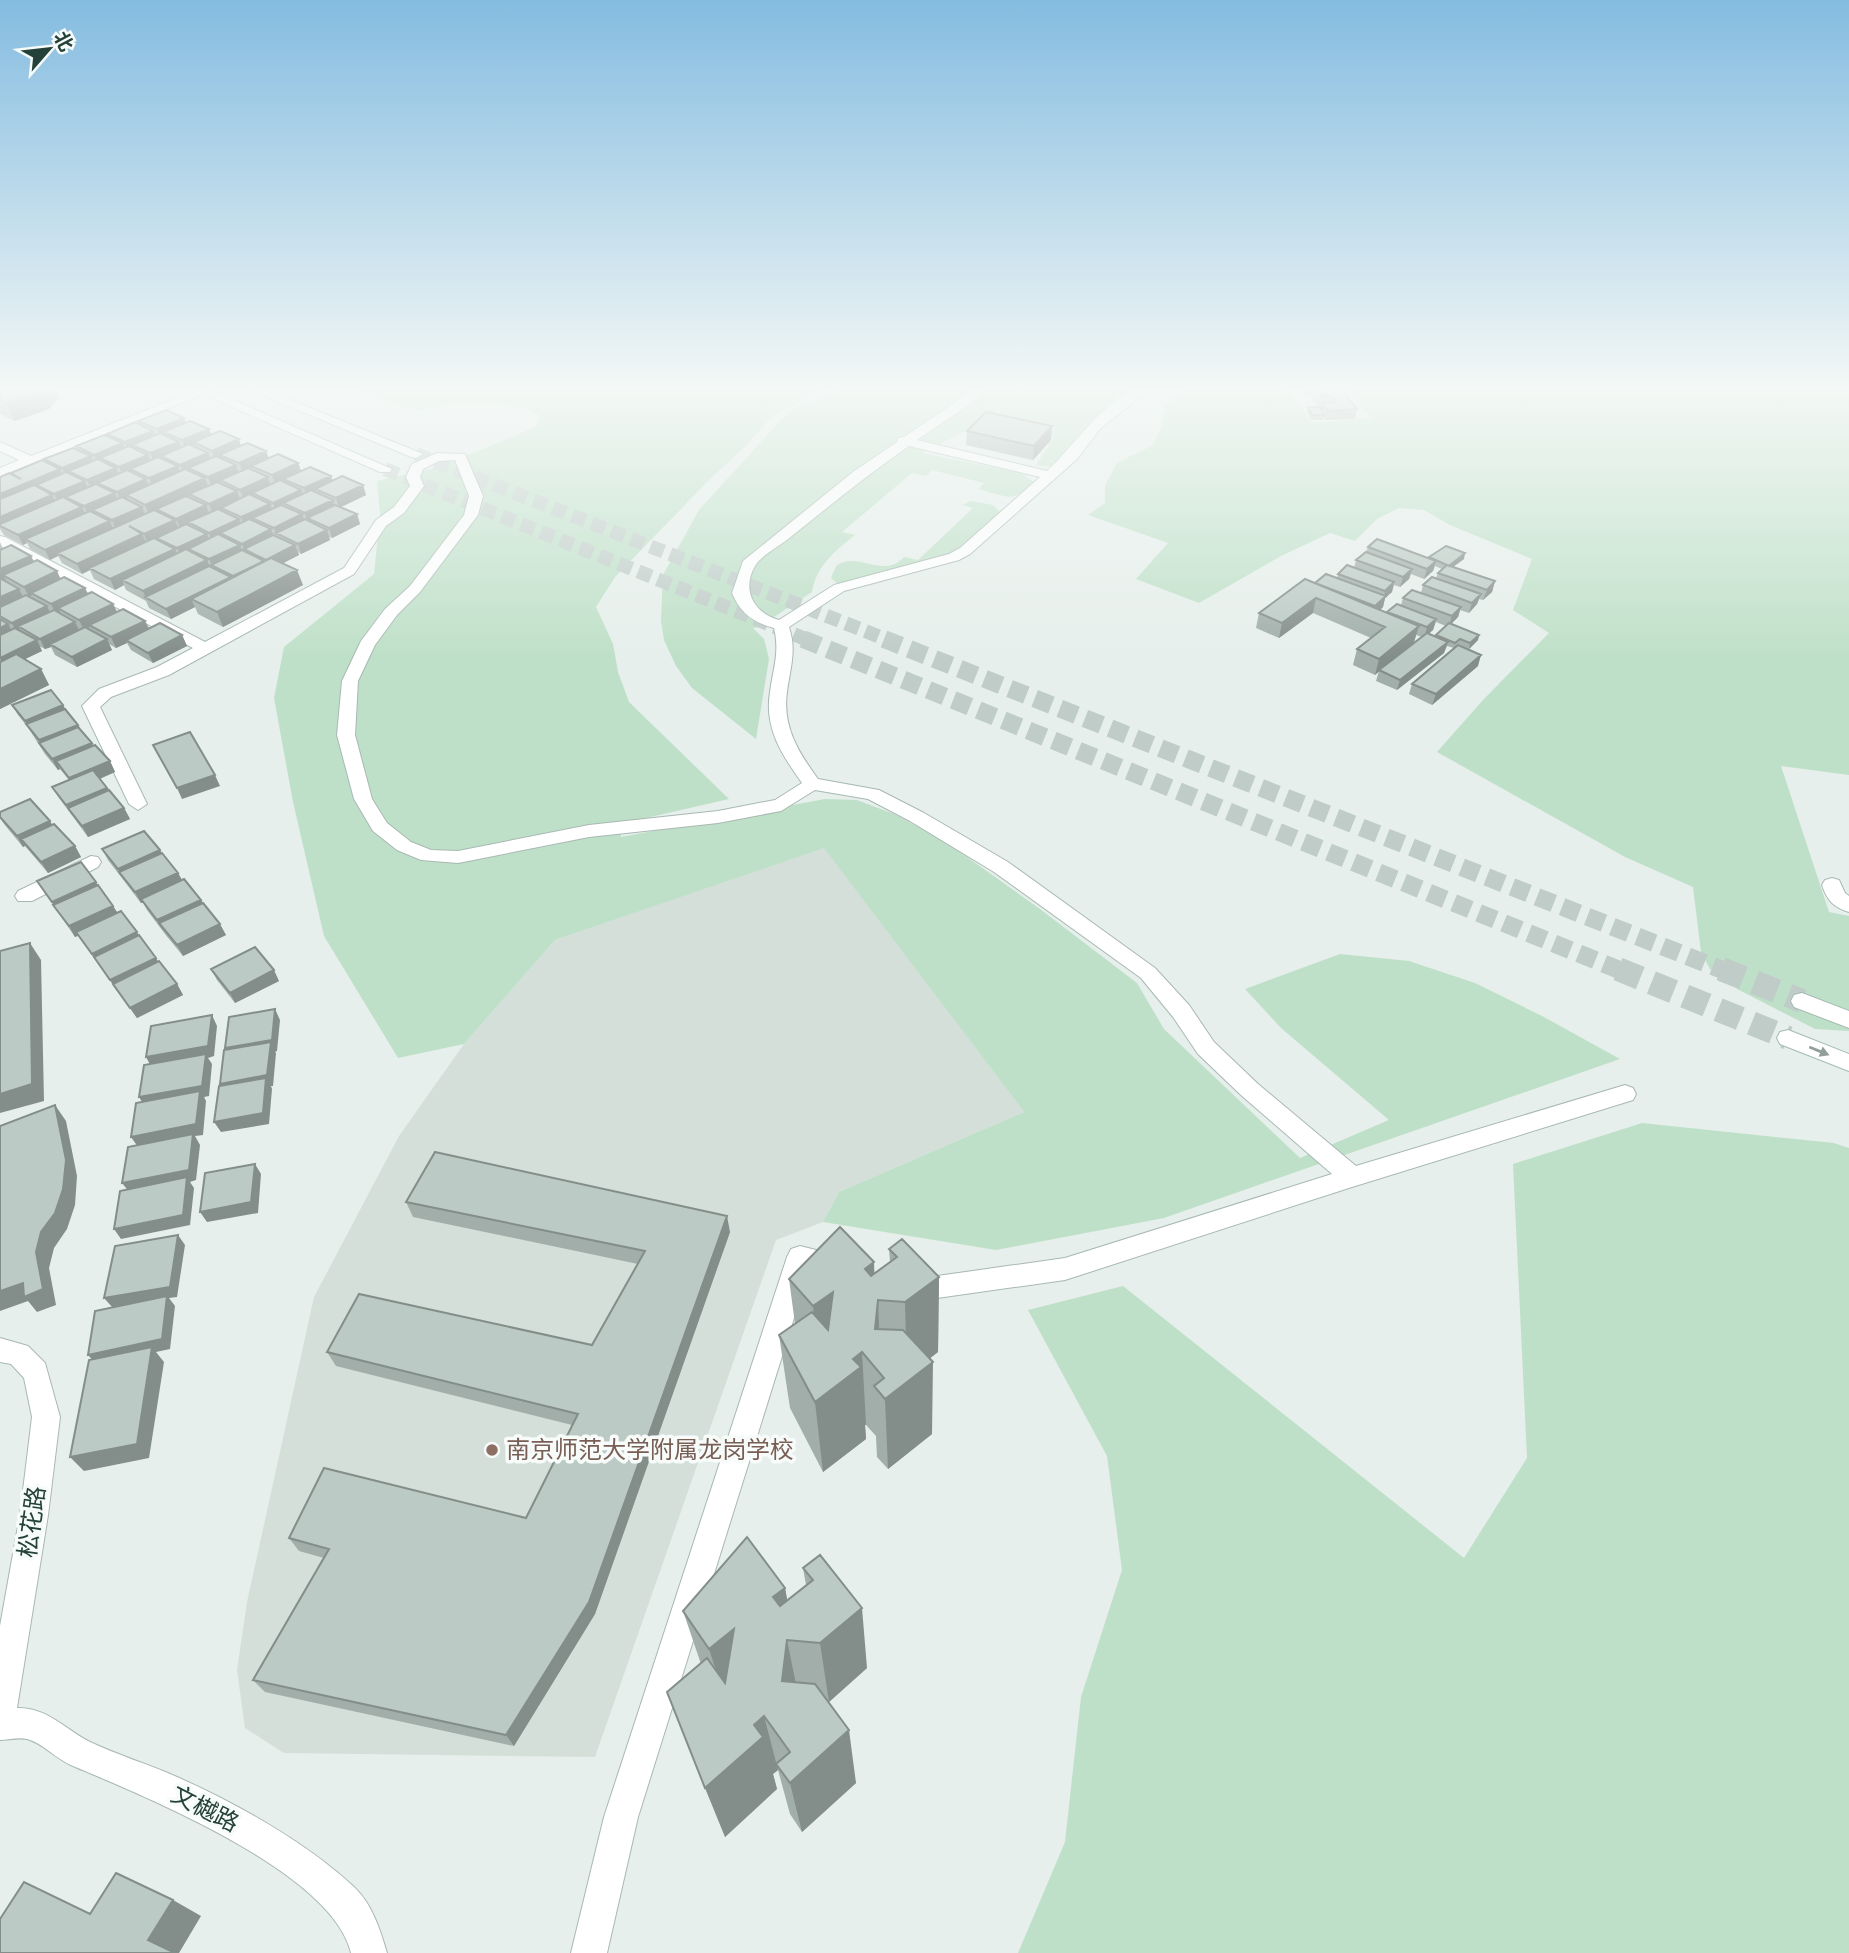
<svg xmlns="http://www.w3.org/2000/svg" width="1849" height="1953" viewBox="0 0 1849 1953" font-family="'Roboto Condensed','Noto Sans SC',sans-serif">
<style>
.built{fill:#d4dfda}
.green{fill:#bfe0c8}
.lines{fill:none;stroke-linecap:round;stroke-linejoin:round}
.secondary-tunnel-far2{stroke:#bfccc8;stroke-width:14;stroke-dasharray:14 7;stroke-linecap:butt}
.secondary-tunnel-far1{stroke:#bfccc8;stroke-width:18;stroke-dasharray:18 9;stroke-linecap:butt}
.secondary-tunnel{stroke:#bfccc8;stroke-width:24;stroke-dasharray:24 12;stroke-linecap:butt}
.street-casing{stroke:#a8b8b2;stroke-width:2}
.secondary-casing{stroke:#a4bbb3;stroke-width:2}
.street{fill:#fff;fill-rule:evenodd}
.secondary{fill:#fff;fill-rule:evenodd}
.wall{fill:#a1aea9;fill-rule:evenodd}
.shaded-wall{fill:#838d89}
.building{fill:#bbcac4;stroke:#838d89;stroke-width:2}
.oneway{fill:#92a09c}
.education-dot{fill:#8d6e63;stroke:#f7fbf9;stroke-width:2.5}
.labels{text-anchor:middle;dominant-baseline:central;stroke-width:7;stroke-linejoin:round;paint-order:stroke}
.near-education-label{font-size:24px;fill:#785e54;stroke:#f7fbf9;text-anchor:start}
.near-street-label{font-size:24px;fill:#24423a;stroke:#f7fbf9}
</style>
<rect width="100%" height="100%" fill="#e6efeb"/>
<!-- built -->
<path class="built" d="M824 847 1024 1112 839 1192 823 1222 776 1240 595 1757 284 1753 245 1728 237 1670 247 1602 314 1297 399 1136 464 1044 555 940Z"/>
<!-- green -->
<path class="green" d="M340 385H831L772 416 747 445 711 478 615 577 596 607 613 644 618 672 629 702 729 799 620 824 621 837 825 799 857 800 894 814 943 840 1040 909 1137 983 1164 1029 1300 1158 1389 1120 1281 1028 1245 989 1340 954 1409 961 1475 983 1542 1016 1620 1059 1164 1218 996 1250 823 1222 839 1192 1024 1112 824 848 555 940 464 1044 398 1058 324 936 293 802 274 698 284 647 374 574 380 514 377 481 439 467 536 427 540 416 528 409 500 404 455 403 418 411Z
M847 385H1144L1129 395 1053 467 1036 465 1054 437 992 424 998 416 1002 404 991 418 922 453 1021 473 1034 482C1012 504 1008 497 979 489L984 483 932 470 926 476 912 473 842 532 855 535C835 551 816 566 812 592L759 627 753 628 764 639 769 659 756 739 692 688 676 666 664 640 661 620 663 575 699 510 778 423 793 409Z
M1196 385H1270C1295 391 1298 403 1311 423L1371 418 1343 385H1849V775L1781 766 1829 912 1849 916V1031L1815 1029 1739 990 1711 971 1701 952 1693 887 1625 857 1437 752 1483 700 1549 633 1513 610 1532 559 1450 525 1424 510 1399 508 1377 519 1355 541 1330 533 1281 556 1199 603 1136 579 1168 543 1088 515 1105 503V486L1117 463 1153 445 1161 427 1166 404 1190 386Z
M971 501 993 505 1000 512 968 545 946 556 843 583 838 584 831 578 836 566C858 550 883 580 904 557L918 560 973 508 963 505Z
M1642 1123 1834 1143 1849 1148V1953H1018L1065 1842 1081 1697 1122 1570 1107 1456 1028 1310 1123 1286 1464 1558 1527 1458 1513 1164Z"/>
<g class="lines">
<!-- secondary-tunnel-far2 -->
<path class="secondary-tunnel-far2" d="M416 454 888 640
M385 469 808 640"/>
<!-- secondary-tunnel-far1 -->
<path class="secondary-tunnel-far1" d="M803 639 1622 971
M884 639 1725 971"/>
<!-- secondary-tunnel -->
<path class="secondary-tunnel" d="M1618 969 1788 1038
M1721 969 1802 1001"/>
<!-- street casing -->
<g class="street-casing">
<path id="street" d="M210 385H226L0 477V468L19 460 0 451V442L31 456Z
M975 385H987L977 399 917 440 1047 471C1076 445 1114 383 1155 385L1100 429 1077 459 970 554 959 560 844 591 789 627C797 651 790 668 787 692 782 727 799 753 818 779L879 790 924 813 1008 862 1155 968 1189 1005 1214 1042 1258 1084 1356 1166 1625 1085 1633 1088 1636 1094 1633 1100 1352 1187 1065 1280 930 1299 905 1292 901 1284 905 1276 914 1273 930 1277 1065 1258 1332 1174 1242 1096 1198 1054 1173 1017 1141 978 994 872 910 821 868 799 815 790 781 811 718 823 589 837 458 863 421 860 397 850 373 831 354 799 337 735 342 681 361 641 385 609 410 586 464 515 469 496 455 460 439 461 423 469 420 477 424 486 404 513 386 526 354 574 169 675 111 697 100 707 147 804 138 810 129 804 82 706 99 689 157 667 193 648 0 546V536L5 537 205 642 344 568 376 520 394 507 410 486 406 477 412 464 437 453 465 454 483 496 478 515 420 592 397 615 375 645 358 681 355 735 372 799 387 823 411 842 431 850 458 851 589 825 718 811 775 800 802 783C782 755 764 728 770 692 773 669 780 652 774 628 754 623 740 613 732 593L743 561 853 472 897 442 898 438 904 437 969 393ZM909 446 1040 477 960 548 949 554 834 585 779 620C754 613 741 590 755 566 761 556 779 546 788 539 828 507 867 475 909 446Z
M91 856 98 857 101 862 98 867 32 901H18L15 896 18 891Z
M1832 878 1839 880 1845 893 1849 896V912C1833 907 1827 900 1822 885L1825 880Z
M800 1246 844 1257 848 1265 844 1273 835 1276 809 1270 638 1817 607 1953H571L604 1817 787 1257 791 1249Z
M0 1338 28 1346 45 1363 60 1417 48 1515 17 1708C46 1707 64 1728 88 1741 117 1755 148 1764 177 1777 236 1803 307 1843 354 1887 372 1904 380 1929 387 1953H351C332 1872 146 1797 73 1766 57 1760 43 1743 27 1739 19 1737 8 1740 0 1740V1626L20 1515 32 1417 24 1378 11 1364 0 1362Z"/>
</g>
<!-- secondary casing -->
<g class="secondary-casing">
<path id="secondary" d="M182 385H198L392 469 390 472H380Z
M238 385H254L423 454 416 458 411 457Z
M1802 993 1849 1011V1028L1794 1007 1791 1001 1794 995Z
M1788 1030 1849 1054V1071L1780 1044 1777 1038 1780 1032Z"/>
</g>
<!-- street -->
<use href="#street" class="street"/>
<!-- secondary -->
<use href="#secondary" class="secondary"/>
</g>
<!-- wall -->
<path class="wall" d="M0 385H54L59 397 49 409 15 421 0 414Z
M1300 385H1340L1341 388 1357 409 1355 419 1326 420 1323 417V420H1311L1307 412 1308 407 1320 409 1321 406H1317L1312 398V397H1307L1300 387Z
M138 421 186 423 211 435 241 445 269 458 298 463 301 471 331 476 332 480 363 485 366 495 341 507 357 514 360 524 332 538 329 537 330 540 301 554 298 552 299 555 283 563 303 585 223 627 198 614 195 607 171 619 149 608 146 601 126 590 124 585 115 590 94 579 90 570 82 574 62 563 58 556 50 560 30 549 27 543 23 545 4 535 0 529V477L12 475 11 473 45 462 44 459 77 450 76 446 109 437 107 434 140 425Z
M967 431 1051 440 1033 460 966 445Z
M0 542 3 549 31 556 34 562 61 579 85 588 88 594 113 604 117 612 145 621 149 628 182 635 187 646 153 663 131 650 127 643 116 648 109 644 112 650 77 667 55 655 51 647 45 649 39 646 42 651 25 659 41 669 49 685 0 709Z
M1368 547 1428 558 1464 559 1453 567 1495 581 1492 592 1483 600 1479 599 1477 604 1469 613 1460 610 1458 617 1451 624 1479 635 1478 640 1469 649 1458 644 1454 648 1447 646 1444 653 1397 690 1376 681 1379 671 1375 675 1353 665 1357 649 1371 638 1313 613 1279 638 1256 628 1259 613 1315 583 1337 578 1338 574 1354 568 1356 560 1366 552ZM1435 566 1442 569 1438 573 1436 578 1423 585 1421 593 1403 598 1401 605 1387 613 1380 610 1383 607 1385 598 1392 592 1394 585 1400 587 1409 579 1411 574 1424 579 1433 571ZM1436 622 1446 626 1435 637 1428 634 1433 630ZM1416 635 1422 637 1391 661 1414 642Z
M1478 666 1432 705 1409 694 1412 684Z
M12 705H63L67 712 93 746 110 761 115 772 100 779 124 808 130 819 88 837 59 798 52 787 69 780 60 769 58 770 45 754 27 726 18 715Z
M0 812 50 821 52 825 75 846 81 857 48 873 25 846 23 847 4 824 0 818Z
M144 831 178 873 182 880 201 900 226 935 183 956 165 934 147 910 143 903H141L108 860 102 849Z
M37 881 98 886 117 912 139 936 158 962 177 984 183 995 137 1018 78 936 75 937Z
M211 969 279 981 235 1003 217 980Z
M406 1202 730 1232 595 1614 514 1746 265 1692 253 1680 324 1558 299 1551 289 1538 526 1518 572 1425 336 1366 327 1352 592 1345 638 1264 413 1217Z
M889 1249 939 1277 938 1352 929 1359 932 1434 888 1469 877 1457 876 1436 866 1425H865L866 1439 823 1472 790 1408 779 1335 795 1324 789 1279 874 1262V1273L890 1262Z
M820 1555 867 1668 829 1702 828 1701 856 1783 802 1832 790 1814 778 1770 773 1774 777 1789 725 1837 701 1664 683 1611 785 1588 787 1601 806 1585 803 1568Z"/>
<!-- shaded-wall -->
<path class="shaded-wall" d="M45 385H54L59 397 49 409 15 421 6 403Z
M184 418 188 428 163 432 165 437 161 439 157 429Z
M1052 426 1051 440 1033 460 1034 446Z
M209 429 213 439 193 442 194 446 186 450 182 440Z
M153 431 157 440 132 445 134 450 129 452 125 442Z
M239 439 242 449 219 455 221 459 215 461 212 451Z
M179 442 182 451 161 456 163 460 155 463 150 453Z
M123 443 127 453 100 458 102 463 98 465 94 455Z
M266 451 270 461 251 466 252 469 243 473 239 463Z
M208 453 212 462 188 468 190 472 184 474 180 465Z
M148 455 152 464 130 469 131 473 123 477 119 467Z
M91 456 96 466 68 471 70 476 66 478 62 468Z
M298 463 302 473 283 479 284 481 275 485 272 475Z
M236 465 239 475 220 480 221 483 212 487 208 477Z
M178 466 182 476 153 488 149 478Z
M116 468 121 478 97 483 99 487 91 490 87 480Z
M60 469 64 479 36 485 38 490 0 506V494Z
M331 476 334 485 315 489 316 494 307 498 304 488Z
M268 477 271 487 252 493 253 495 244 500 240 490Z
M205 478 209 488 189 494V497L156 509 157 511 149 515 145 505Z
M146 479 151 489 126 495 128 499 121 502 117 492Z
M85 481 89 491 65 497 67 501 59 504 54 494Z
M363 485 366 495 339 508 336 498Z
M301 490 304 500 283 503 285 508 276 513 273 503Z
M237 491 241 501 221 508V510L213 514 209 504Z
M115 493 119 503 92 510 94 514 89 516 84 506Z
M52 495 57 505 0 526V517Z
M333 500 336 510 307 518 308 523 305 513Z
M270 504 274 514 252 518 254 523 245 527 241 517Z
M206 505 210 515 188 522 189 525 181 529 176 519Z
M82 507 87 517 25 539 27 543 23 545 18 535Z
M142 507 146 517 116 530 112 520Z
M302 514 306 524 276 533 277 538 274 528Z
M357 514 360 524 332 538 329 528Z
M239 519 243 529 220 533 222 538 213 543 209 533Z
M175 520 179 530 156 538 157 540 148 544 144 534Z
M110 521 114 531 57 553 58 556 50 560 45 550Z
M271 529 275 539 244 549 242 544Z
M327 530 330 540 301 554 298 544Z
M142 534 147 544 89 568 90 570 82 574 77 564Z
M207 534 211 544 188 549 190 554 181 558 177 548Z
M240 545 243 555 212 565 209 559Z
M295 545 299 555 270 570 266 560Z
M175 549 179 559 122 580 124 585 115 590 110 579Z
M1465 553 1464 559 1447 571 1449 566Z
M31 556 36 566 3 575 6 580 2 581 0 577V569Z
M207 560 211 570 146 598 143 591Z
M1436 561 1433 571 1424 579 1427 569Z
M1412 569 1409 579 1400 587 1403 577Z
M297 570 303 585 223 627 217 612Z
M57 571 62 582 31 593 32 595 29 597 24 587Z
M231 577 235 587 191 599 195 607 171 619 166 609Z
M1495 581 1492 592 1483 600 1487 590Z
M1394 582 1392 592 1385 598 1383 607 1372 617 1375 606 1383 599 1385 591Z
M85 588 90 599 58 608 61 613 56 615 51 604Z
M19 589 24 599 0 610V597Z
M1481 594 1477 604 1469 613 1472 603Z
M1316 598 1313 613 1279 638 1282 623Z
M113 604 118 614 89 625 90 627 84 630 79 620Z
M47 606 52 617 18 626 21 631 17 633 12 623Z
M1461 607 1458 617 1449 626 1452 616Z
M1436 619 1433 630 1424 638 1427 627Z
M145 621 150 631 126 640 127 643 116 648 111 637Z
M75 622 80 632 50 644 51 647 45 649 40 639Z
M8 624 14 635 0 641V628Z
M1419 626 1414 642 1375 675 1379 659Z
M182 635 187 646 153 663 148 653Z
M1479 635 1478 640 1469 649 1470 643Z
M107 639 112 650 77 667 72 657Z
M37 640 42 651 6 668 0 658Z
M1448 642 1444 653 1397 690 1400 680Z
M1481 655 1478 666 1432 705 1436 694Z
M41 669 49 685 0 709V689Z
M63 705 69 716 31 731 25 721Z
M78 725 84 736 43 748 39 740Z
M92 743 97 754 56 761 60 769 58 770 52 759Z
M110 761 115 772 75 789 69 778Z
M215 775 220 786 182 799 177 788Z
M107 788 113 798 68 808 72 816 66 805Z
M124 808 130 819 88 837 82 826Z
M50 821 56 832 21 839 25 846 23 847 17 836Z
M75 846 81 857 48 873 41 862Z
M160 850 166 861 120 872 118 869Z
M178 873 184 884 141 899 143 903H141L135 892Z
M96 882 102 893 59 913 52 902Z
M201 900 207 911 159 923 163 931 157 920Z
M113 906 120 917 75 937 69 926Z
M220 924 226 935 183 956 177 945Z
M137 932 143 943 99 965 92 954Z
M30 943 41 960 44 1101 0 1113V1094Z
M156 958 162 969 113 984 118 991H117L110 980Z
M274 970 279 981 235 1003 230 993Z
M177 984 183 995 137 1018 130 1008Z
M275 1009 280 1020 277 1051 275 1052 276 1053 273 1086H271L272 1089 269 1124 221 1132 214 1122 226 1095 220 1084 231 1059 225 1048Z
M212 1015 217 1026 214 1056 208 1058 212 1064 209 1096 204 1097 206 1101 203 1135 195 1136 200 1145 196 1180 190 1182 194 1188 190 1225 121 1239 114 1229 130 1193 122 1183 138 1147 131 1137 146 1108 139 1097 152 1068 146 1057Z
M55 1105 66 1121 77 1176 75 1205 67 1229 54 1248 49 1268 56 1305 37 1312 28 1301 0 1311V1291L23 1283 36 1252Z
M255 1164 261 1174 258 1213 207 1222 200 1212Z
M727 1216 730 1232 595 1614 514 1746 506 1735Z
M178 1235 185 1245 177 1297 169 1298 175 1306 170 1349 156 1352 164 1362 149 1458 84 1471 70 1457 97 1365 88 1355 113 1308 104 1298Z
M874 1262 876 1315 878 1300 881 1374 865 1269Z
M939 1277 938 1352 907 1376 905 1302Z
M833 1292 821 1380 813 1306Z
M862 1352 866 1425H865L866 1439 823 1472 815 1402 853 1359Z
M933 1362 932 1434 888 1469 885 1399Z
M785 1588 795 1641 787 1640 799 1699 782 1681 773 1597Z
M862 1608 867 1668 829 1702 820 1643Z
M734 1629 728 1707 709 1649Z
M764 1716 778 1770 773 1774 777 1789 725 1837 705 1788 754 1725Z
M849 1730 856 1783 802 1832 790 1783Z
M173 1900 201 1916 179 1953H173L148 1940Z"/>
<!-- building -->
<path class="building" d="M0 385H45L41 390 6 403 0 400Z
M1307 385H1340L1341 386 1309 387Z
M1341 388 1357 409 1328 411 1322 403 1336 402 1331 396H1319L1314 389Z
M1308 407H1320L1324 415H1312Z
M166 410 184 418 157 429 138 421Z
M986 412 1052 426 1034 446 967 431Z
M190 421 209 429 182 440 163 432Z
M135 422 153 431 125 442 107 434Z
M220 431 239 439 212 451 193 442Z
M160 433 179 442 150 453 132 445Z
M104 435 123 443 94 455 76 446Z
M247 443 266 451 239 463 219 455Z
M189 444 208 453 180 465 161 456Z
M129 446 148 455 119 467 100 458Z
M73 448 91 456 62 468 44 459Z
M278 454 298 463 272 475 251 466Z
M216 456 236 465 208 477 188 468Z
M158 457 178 466 149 478 130 469Z
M98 459 116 468 87 480 68 471Z
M42 460 60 469 0 494V477L9 473 21 479 11 473Z
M310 467 331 476 304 488 283 479Z
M248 468 268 477 240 490 220 480Z
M185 469 205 478 145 505 126 495Z
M127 470 146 479 117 492 97 483Z
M66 472 85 481 54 494 36 485Z
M342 476 363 485 336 498 315 489Z
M280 480 301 490 273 503 252 493Z
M217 482 237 491 209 504 189 494Z
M96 484 115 493 84 506 65 497Z
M34 485 52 495 0 517V499Z
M311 490 333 500 305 513 283 503Z
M249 494 270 504 241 517 221 508Z
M186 496 206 505 176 519 156 509Z
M63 497 82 507 18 535 0 526V524Z
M122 497 142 507 112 520 92 510Z
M281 505 302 514 274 528 252 518Z
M335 505 357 514 329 528 307 518Z
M218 509 239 519 209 533 188 522Z
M154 510 175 520 144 534 129 526 142 534 77 564 57 553Z
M90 511 110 521 45 550 25 539Z
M249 519 271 529 242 544 220 533Z
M305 519 327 530 298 544 276 533Z
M186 524 207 534 177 548 156 538Z
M218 534 240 545 209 559 188 549Z
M273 535 295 545 266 560 244 549Z
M154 538 175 549 110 579 89 568Z
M1377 539 1436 561 1427 569 1368 547Z
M11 545 31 556 0 569V550Z
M1446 546 1465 553 1449 566 1429 557Z
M186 549 207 560 143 591 122 580Z
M242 550 264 561 233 576 211 565Z
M1366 552 1412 569 1403 577 1356 560Z
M271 558 297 570 217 612 191 599Z
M37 560 57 571 24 587 3 575Z
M1347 565 1394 582 1385 591 1338 574Z
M1447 565 1495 581 1487 590 1438 573Z
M209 566 231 577 166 609 145 597Z
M1326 574 1386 596 1375 606 1315 583Z
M64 577 85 588 51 604 31 593Z
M1432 577 1481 594 1472 603 1423 585Z
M0 578 19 589 0 597Z
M1305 579 1419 626 1379 659 1357 649 1385 627 1316 598 1282 623 1259 613Z
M1412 590 1461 607 1452 616 1403 598Z
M92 592 113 604 79 620 58 608Z
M26 595 47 606 12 623 0 616V607Z
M1397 604 1436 619 1427 627 1387 612Z
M123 609 145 621 111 637 89 625Z
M54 610 75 622 40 639 18 626Z
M0 619 8 624 0 628Z
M160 623 182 635 148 653 126 640Z
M1449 623 1479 635 1470 643 1460 639 1455 643 1436 635Z
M85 627 107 639 72 657 50 644Z
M15 628 37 640 0 658V635Z
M1427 633 1448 642 1400 680 1379 670Z
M1458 645 1481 655 1436 694 1412 684Z
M16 654 41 669 0 689V662Z
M51 690 63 705 25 721 12 705Z
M65 709 78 725 39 740 26 724Z
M78 727 92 743 52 759 39 743Z
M190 732 215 775 177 788 153 745Z
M95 745 110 761 69 778 56 761Z
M93 770 107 788 66 805 52 787Z
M109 790 124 808 82 826 68 808Z
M30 799 50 821 17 836 0 817V812Z
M54 824 75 846 41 862 21 839Z
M144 831 160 850 118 869 102 849Z
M162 853 178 873 135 892 119 872Z
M81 862 96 882 52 902 37 881Z
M184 879 201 900 157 920 141 899Z
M98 885 113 906 69 926 53 905Z
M203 903 220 924 177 945 159 923Z
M121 911 137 932 92 954 76 932Z
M139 935 156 958 110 980 94 957Z
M30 943 32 1084 0 1094V951Z
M255 947 274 970 230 993 211 969Z
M159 961 177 984 130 1008 113 984Z
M275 1009 272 1040 225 1048 229 1017Z
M212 1015 208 1046 146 1057 151 1026Z
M271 1042 267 1075 220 1084 224 1050Z
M206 1054 202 1086 139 1097 144 1065Z
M266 1078 263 1113 214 1122 219 1086Z
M200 1091 196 1124 131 1137 136 1103Z
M55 1105 66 1160 63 1189 55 1213 41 1232 36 1252 43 1289 24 1297 23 1283 0 1291V1126Z
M193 1134 189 1170 122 1183 128 1147Z
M435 1152 727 1216 589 1602 506 1735 253 1680 329 1549 289 1538 324 1468 526 1518 578 1414 327 1352 359 1294 592 1345 645 1251 406 1202Z
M255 1164 251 1202 200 1212 205 1173Z
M187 1177 183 1215 114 1229 120 1191Z
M840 1227 874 1262 865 1269 871 1276 897 1257 889 1249 902 1239 939 1277 905 1302 878 1300 875 1329 903 1330 933 1362 885 1399 874 1386 884 1378 862 1352 853 1359 861 1367 815 1402 779 1335 812 1312 828 1330 833 1292 813 1306 789 1279Z
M178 1235 170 1287 104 1298 115 1246Z
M167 1296 162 1339 88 1355 95 1311Z
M152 1347 137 1444 70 1457 89 1360Z
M747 1537 785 1588 773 1597 780 1606 813 1580 803 1568 820 1555 862 1608 820 1643 787 1640 782 1681 815 1684 849 1730 790 1783 776 1764 790 1752 764 1716 754 1725 763 1737 705 1788 667 1692 707 1658 725 1683 734 1629 709 1649 683 1611Z
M116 1873 173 1900 148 1940 175 1953H0V1919L24 1882 90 1914Z"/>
<!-- one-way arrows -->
<defs><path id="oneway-solid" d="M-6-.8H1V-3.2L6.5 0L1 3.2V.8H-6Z" transform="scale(1.75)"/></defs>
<use class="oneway" href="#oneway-solid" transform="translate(1819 1051) rotate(22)"/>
<!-- sky -->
<linearGradient id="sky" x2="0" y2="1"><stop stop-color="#84bce0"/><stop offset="0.59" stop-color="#f4f8f6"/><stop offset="1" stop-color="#f4f8f6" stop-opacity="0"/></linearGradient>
<rect width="1849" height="658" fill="url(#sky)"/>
<!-- markers -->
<circle class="education-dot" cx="492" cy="1450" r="7"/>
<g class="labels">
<!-- near-education labels -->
<g class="near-education-label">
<text x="506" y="1450">南京师范大学附属龙岗学校</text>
</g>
<!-- near-street labels -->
<g class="near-street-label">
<text transform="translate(32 1522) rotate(-82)">松花路</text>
<text transform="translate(205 1809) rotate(27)">文樾路</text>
</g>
</g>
<!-- north arrow -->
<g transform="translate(49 49) rotate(62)" stroke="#f7fbf9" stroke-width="5" paint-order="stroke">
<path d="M0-5L12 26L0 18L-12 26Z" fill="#24423a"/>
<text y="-10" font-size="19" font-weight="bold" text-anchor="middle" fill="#24423a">北</text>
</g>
</svg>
